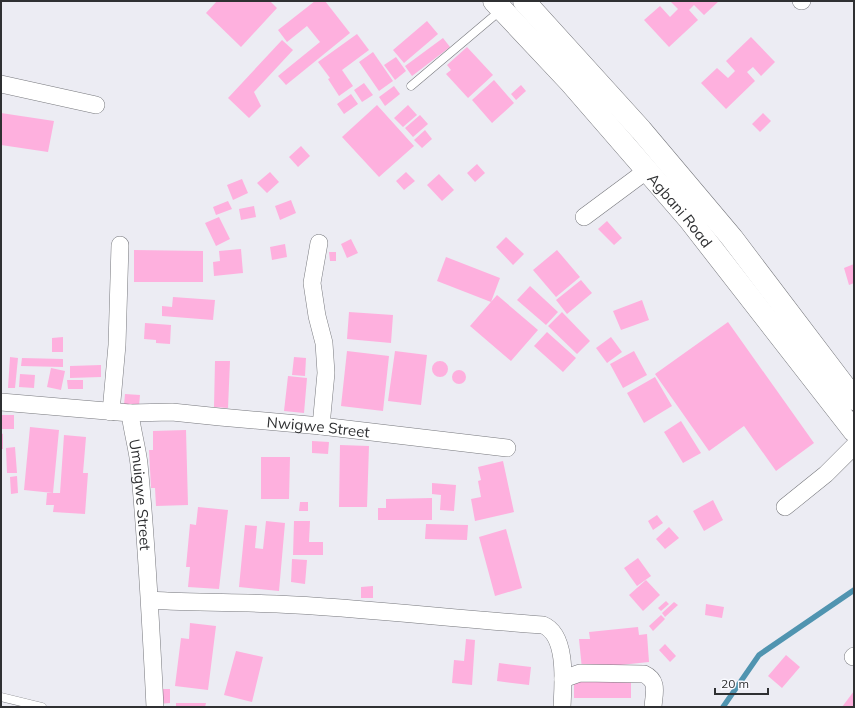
<svg xmlns="http://www.w3.org/2000/svg" width="855" height="708" viewBox="0 0 855 708" font-family="Mulish,sans-serif">
<style>
.lines{fill:none;stroke-linecap:round;stroke-linejoin:round}
.stream{stroke:#5094b0;stroke-width:5.5}
.building{fill:#feb0de}
.lane-casing{stroke:#77787d;stroke-width:9}
.street-casing{stroke:#77787d;stroke-width:18}
.primary-casing{stroke:#77787d;stroke-width:23}
.lane{stroke:#fff;stroke-width:8}
.street{stroke:#fff;stroke-width:17}
.primary{stroke:#fff;stroke-width:22}
.labels{text-anchor:middle;dominant-baseline:central;stroke-width:3.5;stroke-linejoin:round;paint-order:stroke}
.street-label{font-size:15px;fill:#2f3032;stroke:#f9faff}
</style>
<rect width="100%" height="100%" fill="#ececf3"/>
<g class="lines">
<!-- stream -->
<path class="stream" d="M723 707 759 655 854 590"/>
</g>
<!-- building -->
<path class="building" d="M217 1H270L277 8 241 47 206 13Z
M315 1H325L350 33 286 85 278 76 320 42 307 26 287 42 278 30Z
M670 1H719L704 15 694 5 689 10 698 20 669 47 644 20 660 6 670 17 678 9Z
M427 21 438 34 404 63 393 50Z
M357 34 369 50 342 70 353 86 339 96 328 79 330 78 318 62Z
M751 37 775 62 761 76 753 67 747 72 755 81 726 109 701 83 717 68 728 78 735 71 726 61Z
M443 38 450 47 412 76 405 66Z
M282 40 293 50 254 92 261 106 249 118 228 98Z
M467 47 493 75 468 98 446 74 451 70 447 65Z
M373 52 393 81 379 91 359 62Z
M396 57 406 71 395 80 384 65Z
M494 80 514 103 492 123 472 100Z
M364 83 373 95 362 102 354 90Z
M521 85 526 91 516 100 511 94Z
M394 86 400 94 385 106 379 97Z
M351 94 358 104 344 114 337 104Z
M377 105 414 146 379 177 342 137Z
M408 105 417 115 403 127 394 118Z
M1 113 54 121 48 152 1 145Z
M763 113 771 121 760 132 752 124Z
M420 115 428 124 413 137 405 128Z
M425 130 432 139 422 148 414 140Z
M301 146 310 156 298 167 289 157Z
M477 164 485 173 475 182 467 173Z
M270 172 279 182 267 193 257 183Z
M406 172 415 181 404 190 396 181Z
M439 174 454 190 442 201 427 185Z
M242 179 248 193 233 200 227 185Z
M291 200 296 213 280 220 275 206Z
M228 201 232 209 216 215 213 207Z
M254 206 256 217 241 220 239 209Z
M219 217 230 239 216 246 205 223Z
M607 221 622 238 614 245 598 229Z
M506 237 524 254 513 265 496 247Z
M351 239 358 253 347 258 341 244Z
M285 244 287 257 272 260 270 247Z
M241 249 243 273 214 276 213 262 220 261 219 251Z
M134 250 203 251V282H134Z
M557 250 580 277 556 297 533 270Z
M329 252H336V261H330Z
M446 257 500 278 491 302 437 281Z
M854 264V283L849 285 844 268Z
M581 280 592 293 567 314 556 300Z
M530 286 558 312 546 325 517 300Z
M497 295 538 330 511 361 470 326Z
M173 297 215 300 213 320 162 316V306L172 307Z
M642 300 649 320 621 330 613 311Z
M349 312 393 315 391 343 347 339Z
M562 312 590 341 577 354 548 326Z
M728 322 814 443 776 471 744 426 709 451 655 374Z
M145 323 171 325 170 344 156 343V340L144 339Z
M547 332 576 358 563 372 534 346Z
M63 337V352H52V338Z
M611 337 622 352 607 363 596 348Z
M347 351 389 356 383 411 341 406Z
M395 351 427 355 421 405 388 401Z
M634 351 647 375 623 388 610 364Z
M10 357 18 358 15 388H8Z
M294 357 306 358 305 376 292 375Z
M22 358 63 359V367L21 366Z
M215 361H230L228 408 214 407Z
M432 369a8 8 0 1 1 16 0a8 8 0 1 1-16 0Z
M101 365V377L70 378V366Z
M51 368 65 371 61 390 47 387Z
M452 377a7 7 0 1 1 14 0a7 7 0 1 1-14 0Z
M20 374 35 375 34 388 19 387Z
M288 376 307 378 304 413 284 411Z
M655 377 672 406 644 423 627 393Z
M67 380H83V389H68Z
M125 394 140 395 139 406 124 405Z
M1 415H14V429H1Z
M681 421 701 453 683 463 664 432Z
M30 427 59 430 53 493 24 490Z
M186 430 188 505 156 506 155 488H151L149 450H153V431Z
M1 433 3 434V449H1Z
M64 435 86 437 83 473H88L85 514 53 512 54 505H46L47 493H60Z
M312 441 329 442 328 454 312 453Z
M340 445 369 446 367 507H339Z
M15 447 17 473H7L6 448Z
M261 457H290L289 499H261Z
M503 461 514 512 475 521 471 499 481 497 478 481 481 480 478 467Z
M17 476 18 493 11 494 10 477Z
M432 483 456 485 454 511 440 510 441 495 432 494Z
M432 498V520H378V508H386V499Z
M713 500 723 520 704 531 693 511Z
M300 502H308V511H299Z
M198 507 228 510 219 589 188 587 190 567H186L190 524 196 525Z
M657 515 663 523 653 530 648 521Z
M266 521 285 523 279 591 239 587 245 525 257 526 255 548 263 549Z
M294 521H310L309 542H323V555H293Z
M426 524 468 525 467 540 425 539Z
M669 527 679 538 665 549 656 539Z
M506 529 522 588 495 596 479 537Z
M638 558 651 576 637 586 624 568Z
M292 559 307 560 305 584 291 582Z
M646 580 660 595 643 611 629 595Z
M373 586V598H361V587Z
M666 601 669 604 661 611 658 608Z
M674 602 678 605 665 617 662 613Z
M706 604 724 607 722 618 705 615Z
M661 615 665 619 653 631 649 626Z
M190 623 216 626 208 690 175 686 181 638 189 639Z
M638 627 639 635 647 634 649 662 582 669 579 639H590L589 632Z
M466 639 475 640 472 685 452 683 454 660 464 661Z
M665 644 676 656 670 662 659 650Z
M236 651 263 657 252 702 224 695Z
M786 655 800 667 782 688 768 676Z
M499 663 531 667 529 685 497 681Z
M574 682H631V698H574Z
M159 689H170V703L159 704Z
M854 691V707H842Z
M176 703H206L205 707H176Z"/>
<g class="lines">
<!-- lane casing -->
<g class="lane-casing">
<path id="lane" d="M411 86 501 10
M1 697 42 707"/>
</g>
<!-- street casing -->
<g class="street-casing">
<g id="street">
<path d="M801 1H802"/>
<path d="M1 84 96 105"/>
<path d="M584 217 646 171"/>
<path d="M319 243 312 283 317 316 324 343 326 373 321 426"/>
<path id="s1" d="M1 402 130 413C132 430 137 447 139 464 147 545 151 626 155 707"/>
<path d="M111 412 117 345 120 245"/>
<path id="s2" d="M130 413 172 412 220 417 321 426 507 448"/>
<path d="M785 507 826 474 854 446"/>
<path d="M150 600C192 603 235 602 277 604 366 608 454 619 543 625 568 635 563 685 562 707"/>
<path d="M853 657 854 656"/>
<path d="M563 679 580 673 644 674C659 681 654 693 653 707"/>
</g>
</g>
<!-- primary casing -->
<g class="primary-casing">
<g id="primary">
<path id="s3" d="M494 1 571 83 689 219 854 431"/>
<path d="M524 1 641 130 732 238 854 399"/>
</g>
</g>
<!-- lane -->
<use href="#lane" class="lane"/>
<!-- street -->
<use href="#street" class="street"/>
<!-- primary -->
<use href="#primary" class="primary"/>
</g>
<g class="labels">
<!-- street labels -->
<g class="street-label">
<text stroke="none"><textPath href="#s3" startOffset="280">Agbani Road</textPath></text>
<text stroke="none"><textPath href="#s2" startOffset="189">Nwigwe Street</textPath></text>
<text stroke="none"><textPath href="#s1" startOffset="212">Umuigwe Street</textPath></text>
</g>
</g>
<!-- border -->
<rect width="855" height="708" fill="none" stroke="#2f3032" stroke-width="4"/>
<!-- scale -->
<path d="M715 688v6h53v-6" fill="none" stroke="#2f3032" stroke-width="2"/>
<text x="721" y="688" font-size="12" fill="#2f3032" stroke="#f9faff" stroke-width="3" paint-order="stroke">20 m</text>
</svg>
